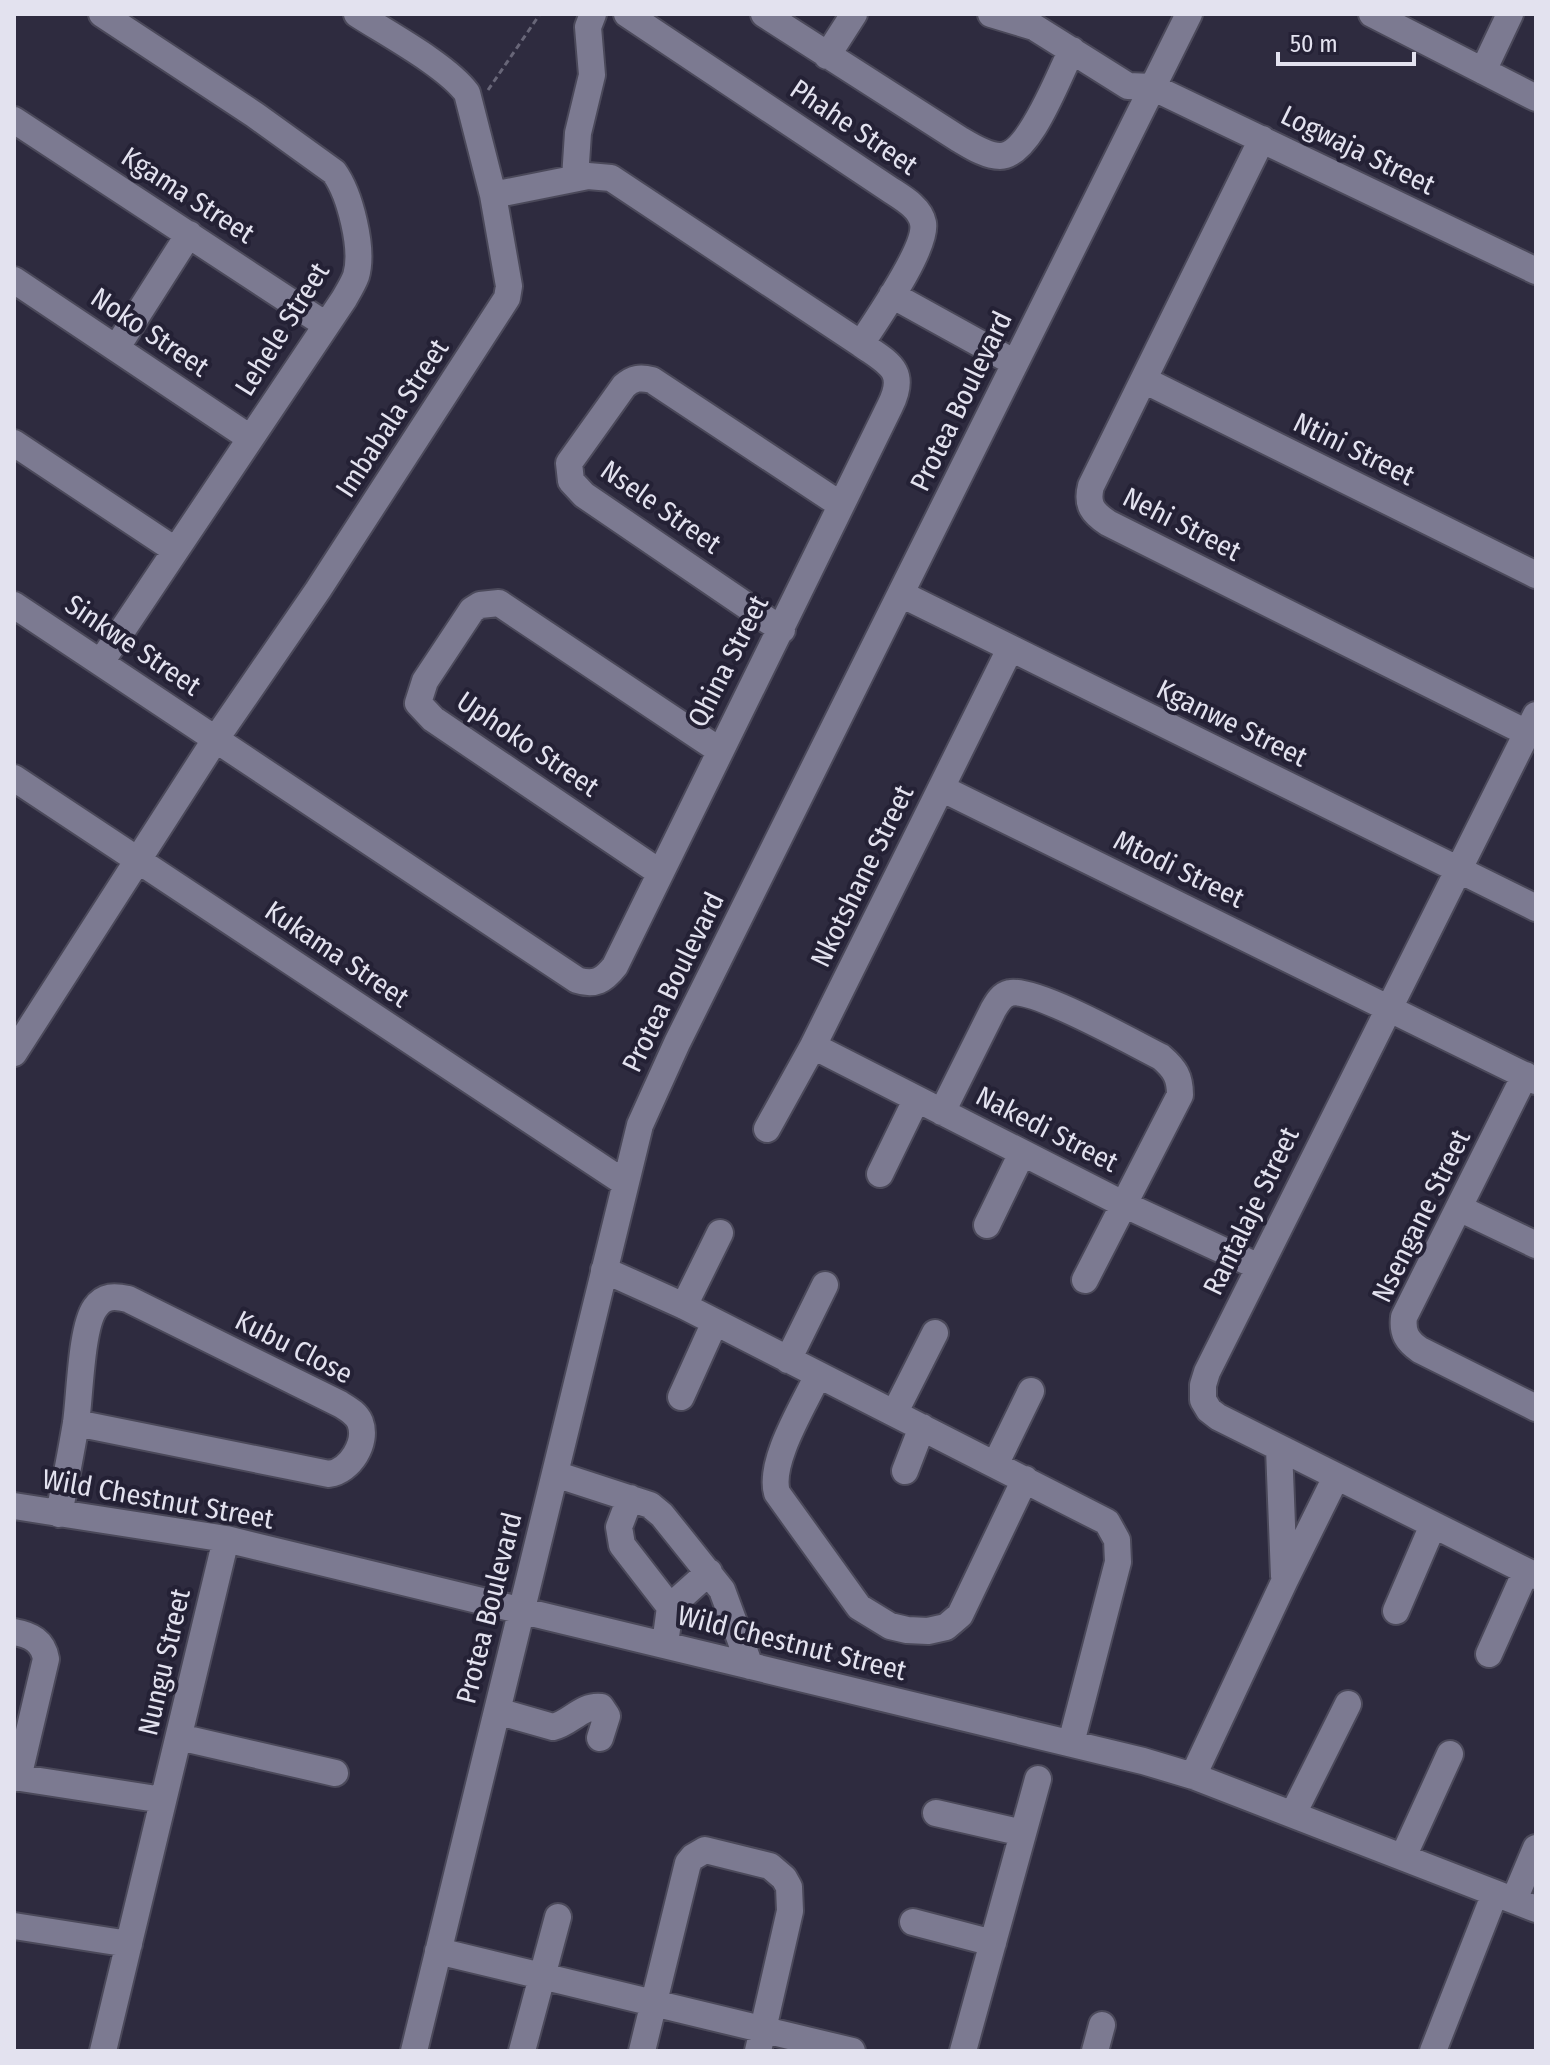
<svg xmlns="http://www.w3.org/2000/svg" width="1550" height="2065" viewBox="0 0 1550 2065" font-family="'Fira Sans Condensed',sans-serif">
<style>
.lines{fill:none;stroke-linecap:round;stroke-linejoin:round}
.minor-casing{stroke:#4b495a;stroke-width:30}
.path{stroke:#686678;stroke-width:3;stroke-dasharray:6 4;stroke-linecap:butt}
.minor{stroke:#7c7a91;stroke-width:26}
.labels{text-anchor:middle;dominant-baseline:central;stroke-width:8;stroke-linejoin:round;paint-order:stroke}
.street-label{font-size:28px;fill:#e3e2ef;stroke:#242135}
</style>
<rect width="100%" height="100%" fill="#2e2b3f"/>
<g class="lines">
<!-- minor casing -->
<g class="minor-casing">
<path id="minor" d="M627 14 889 189C901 197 920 207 923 223 928 247 875 322 861 344
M764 14 959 139C971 146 986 156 1000 156 1030 156 1059 74 1072 50
M991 14 1034 27 1128 86 1152 87 1536 271
M1372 14 1536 98
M827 56 854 14
M1483 71 1510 14
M14 120 326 325
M1262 139 1091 486C1086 505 1093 513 1108 523L1527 733
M575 178 578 133 592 75 588 27 593 14
M14 280 250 438
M892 295 1015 363
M117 347 189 234
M1144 380 1536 575
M14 443 175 550
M901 594 1536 908
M14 605 577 980C595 986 604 980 615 966L890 406C908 370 888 363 861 344L611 178 588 176 493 195
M782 630 584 495 571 481 569 463 624 386C633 378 640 377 652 380L841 505
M101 662 344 299C348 292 353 284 356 276 364 249 350 194 334 172L255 115 102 14
M1536 715 1207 1372 1203 1385V1400L1209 1410 1218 1417 1536 1576
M14 778 625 1183
M941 788 1536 1081
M659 872 433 719 418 703 425 681 472 610 480 605 499 603 719 750
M813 1046 1123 1204 1259 1267
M14 1053 215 740 318 590 507 298 509 286 493 195 467 93C446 65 388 34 357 14
M1525 1075 1404 1317C1402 1333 1407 1341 1420 1350L1536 1408
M942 1112 993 1010C997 1003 1001 995 1010 993 1034 987 1135 1044 1161 1057 1175 1069 1180 1077 1180 1095L1085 1280
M767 1129 813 1046 1010 649
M880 1174 916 1100
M1459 1208 1536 1245
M987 1225 1022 1153
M604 1270 684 1306 1107 1522 1117 1540 1118 1562 1071 1743
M684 1306 720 1233
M788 1360 825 1285
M818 1375C804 1405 768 1462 777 1493L859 1607 890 1626 907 1630 928 1631 946 1627 960 1615 1025 1479
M681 1397 714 1324
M895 1412 935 1333
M1279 1448 1284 1576
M996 1463 1031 1391
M905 1471 922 1427
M555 1474 650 1505 662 1515 722 1590 750 1666
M630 1498 619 1527 622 1545 670 1607
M14 1506 226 1539 1143 1761 1193 1776 1536 1909
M59 1514C65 1483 71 1453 76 1423 80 1395 81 1328 95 1308 104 1295 115 1296 128 1299L340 1404C348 1409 356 1413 360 1422 368 1443 350 1471 329 1474L76 1423
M1396 1611 1433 1525
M14 1632C31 1635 43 1641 46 1659L18 1778
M665 1644 670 1607 709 1572
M1489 1654 1526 1571
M497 1711 553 1727C571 1723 581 1705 601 1707L607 1716 600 1738
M179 1737 335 1773
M1193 1776 1285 1580 1336 1477
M14 1777 163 1800
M936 1813 1023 1833
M1293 1814 1348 1704
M1403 1857 1450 1754
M1514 1900 1536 1848
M913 1922 993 1943
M14 1926 129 1944
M438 1951 852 2051
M103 2051 226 1539
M414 2051 640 1125 677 1043 1189 14
M522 2051 558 1917
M642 2051 688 1863 693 1857 705 1850 770 1866 784 1878 789 1887 790 1911 758 2051
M963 2051 1038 1779
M1095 2051 1102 2025
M1433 2051 1495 1893"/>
</g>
<!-- path -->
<path class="path" d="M488 90 540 14"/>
<!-- minor -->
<use href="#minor" class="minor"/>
</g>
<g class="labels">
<!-- street labels -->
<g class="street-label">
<text transform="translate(854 127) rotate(34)">Phahe Street</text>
<text transform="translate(1358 150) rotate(26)">Logwaja Street</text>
<text transform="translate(188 195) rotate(33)">Kgama Street</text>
<text transform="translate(282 329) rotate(-58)">Lehele Street</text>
<text transform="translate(150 332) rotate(34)">Noko Street</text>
<text transform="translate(961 401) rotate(-64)">Protea Boulevard</text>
<text transform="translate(392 418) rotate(-57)">Imbabala Street</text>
<text transform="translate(1354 449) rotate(26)">Ntini Street</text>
<text transform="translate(661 507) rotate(35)">Nsele Street</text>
<text transform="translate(1182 524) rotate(27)">Nehi Street</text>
<text transform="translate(133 645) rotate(34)">Sinkwe Street</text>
<text transform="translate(728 661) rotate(-63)">Qhina Street</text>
<text transform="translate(1232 723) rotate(26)">Kganwe Street</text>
<text transform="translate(528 744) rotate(34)">Uphoko Street</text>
<text transform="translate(1179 869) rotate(26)">Mtodi Street</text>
<text transform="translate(862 876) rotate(-64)">Nkotshane Street</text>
<text transform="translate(337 954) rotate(34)">Kukama Street</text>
<text transform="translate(673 982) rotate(-64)">Protea Boulevard</text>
<text transform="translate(1047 1129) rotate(27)">Nakedi Street</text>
<text transform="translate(1251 1211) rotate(-64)">Rantalaje Street</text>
<text transform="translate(1421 1216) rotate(-64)">Nsengane Street</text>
<text transform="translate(294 1347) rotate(27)">Kubu Close</text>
<text transform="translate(158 1499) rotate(10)">Wild Chestnut Street</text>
<text transform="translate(489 1608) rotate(-76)">Protea Boulevard</text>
<text transform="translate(792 1643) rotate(14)">Wild Chestnut Street</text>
<text transform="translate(164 1662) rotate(-77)">Nungu Street</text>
</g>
</g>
<!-- border -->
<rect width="1550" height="2065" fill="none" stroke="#e3e2ef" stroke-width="32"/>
<!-- scale -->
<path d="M1278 52v12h136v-12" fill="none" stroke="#e3e2ef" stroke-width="4"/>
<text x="1290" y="52" font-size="24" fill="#e3e2ef" stroke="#242135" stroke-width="6" paint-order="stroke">50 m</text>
</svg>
